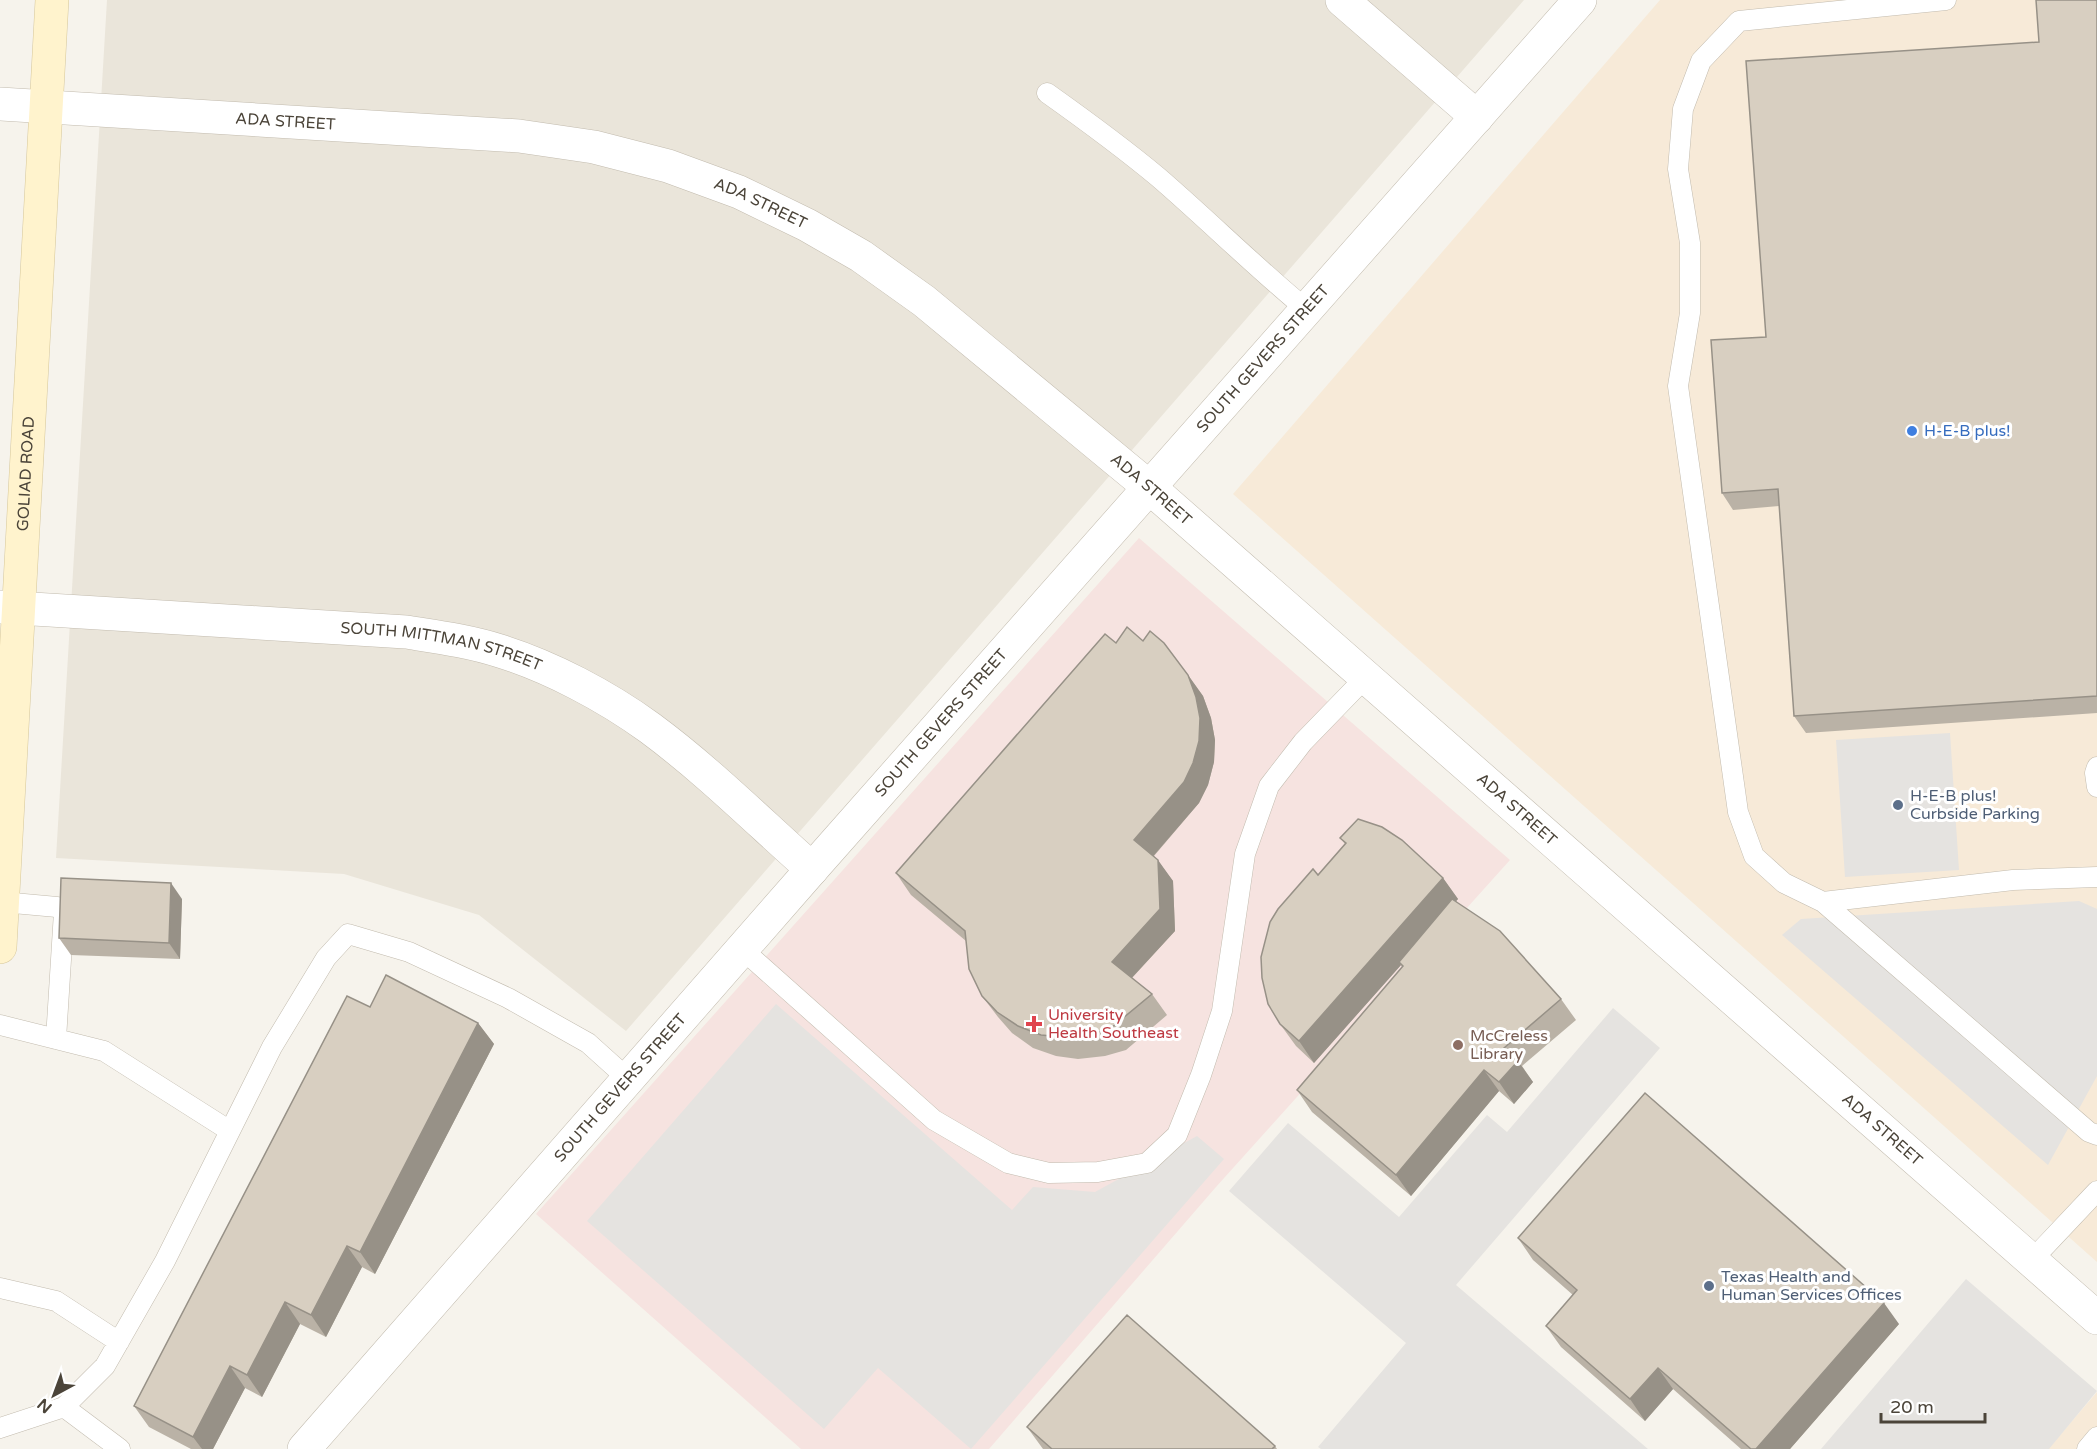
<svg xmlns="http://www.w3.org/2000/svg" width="2097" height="1449" viewBox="0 0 2097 1449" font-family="'Varela Round',sans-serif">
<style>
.residential{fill:#eae5da}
.commercial{fill:#f7ead8}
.medical{fill:#f6e3e0}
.parking{fill:#e5e3e0}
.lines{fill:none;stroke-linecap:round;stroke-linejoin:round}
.lane-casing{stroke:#c2bbae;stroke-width:21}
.street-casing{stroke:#c2bbae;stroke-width:34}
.secondary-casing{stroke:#d6c79b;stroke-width:34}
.lane{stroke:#fff;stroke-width:20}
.street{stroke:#fff;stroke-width:33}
.secondary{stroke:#fff3cd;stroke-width:33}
.wall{fill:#bab2a6}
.shaded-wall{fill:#979187}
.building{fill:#d8cfc1;stroke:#979187;stroke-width:1.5}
.shop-dot{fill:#3f7fe0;stroke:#fff;stroke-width:2}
.service-dot{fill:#5c6f8a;stroke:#fff;stroke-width:2}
.health-dot{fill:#e0444e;stroke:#fff;stroke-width:2}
.education-dot{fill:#8d6e63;stroke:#fff;stroke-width:2}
.labels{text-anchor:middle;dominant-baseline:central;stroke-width:6;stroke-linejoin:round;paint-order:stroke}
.street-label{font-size:16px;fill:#4b4439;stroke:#fff}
.shop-label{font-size:16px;fill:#366cbe;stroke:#fff;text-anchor:start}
.service-label{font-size:16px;fill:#4e5e75;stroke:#fff;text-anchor:start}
.health-label{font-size:16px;fill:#be3a42;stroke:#fff;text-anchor:start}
.education-label{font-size:16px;fill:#785e54;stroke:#fff;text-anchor:start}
</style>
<rect width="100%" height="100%" fill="#f6f3ec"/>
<!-- residential -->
<path class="residential" d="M107 0H1524L626 1031 479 915 344 874 56 858Z"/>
<!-- commercial -->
<path class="commercial" d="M1660 0H2097V1262L1233 494Z
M2097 1392V1449H2048Z"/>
<!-- medical -->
<path class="medical" d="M1139 538 1510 860 1216 1187 989 1449H801L536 1214Z"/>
<!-- parking -->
<path class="parking" d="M1950 733 1959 870 1845 877 1836 740Z
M2079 901 2097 909V1076L2048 1165 1782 935 1801 919Z
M776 1004 1012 1210 1033 1187 1095 1192 1197 1136 1224 1159 971 1449 878 1368 824 1429 587 1221Z
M1613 1008 1660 1048 1456 1285 1648 1449H1321L1318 1447 1406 1343 1229 1191 1288 1123 1399 1217 1487 1115 1507 1132Z
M1966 1279 2097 1391 2049 1449H1821Z"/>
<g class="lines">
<!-- lane casing -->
<g class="lane-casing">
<path id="lane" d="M1946 0 1739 21 1701 61 1683 109 1678 169 1690 243V313L1678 386 1738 812 1754 856 1784 883 1823 902 2089 1132 2097 1135
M1047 93C1085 120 1122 147 1158 177 1208 220 1255 267 1306 309
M2097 767 2095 773 2097 787
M2 902 57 907 64 912 56 1039
M1823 902 2013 880 2097 877
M742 949 934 1120 1008 1163 1049 1173 1098 1172 1147 1163 1177 1135 1201 1075 1222 1011 1245 854 1269 786 1303 742 1366 677
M0 1025 104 1051 230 1131
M2031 1261 2097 1191
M0 1288 56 1301 119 1342
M64 1407 120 1449
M0 1428 64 1407 105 1366 165 1261 272 1047 326 958 348 934 409 952 508 998 588 1043 628 1079
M2087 1449 2097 1437"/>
</g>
<!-- street casing -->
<g class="street-casing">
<g id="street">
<path d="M1342 0 1477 117"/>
<path id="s1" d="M0 104 519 136 594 147 668 166 739 192 807 225 861 256 924 301 1149 487 2097 1318"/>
<path id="s2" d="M0 607 406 632C438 637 469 641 500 651 551 667 606 696 650 728 707 770 759 822 812 869"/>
<path id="s3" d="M304 1449 812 869 1580 0"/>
</g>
</g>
<!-- secondary casing -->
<g class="secondary-casing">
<g id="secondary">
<path id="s4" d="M0 947 52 0"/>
</g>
</g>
<!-- lane -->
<use href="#lane" class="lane"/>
<!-- street -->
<use href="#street" class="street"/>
<!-- secondary -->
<use href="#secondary" class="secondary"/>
</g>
<!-- wall -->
<path class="wall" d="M2097 0V713L1806 733 1794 716 1779 506 1733 510 1722 493 1766 337 2039 42Z
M1143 641 1188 675 1203 696 1211 718 1215 740 1214 762 1208 785 1199 803 1154 856 1173 881 1175 931 1132 978 1152 994 1167 1015 1126 1050 1105 1056 1078 1059 1056 1056 1033 1048 1012 1033 998 1017 982 996 966 941 911 895 896 873Z
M1340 838 1443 878 1458 899 1456 901 1561 999 1576 1020 1522 1066 1533 1082 1514 1104 1499 1091 1411 1196 1312 1112 1297 1090 1402 967 1401 965 1314 1063 1296 1046 1280 1024 1318 875 1345 844Z
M182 899 180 959 71 955 59 938Z
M478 1023 494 1044 375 1274 362 1267 326 1337 300 1324 262 1397 245 1388 213 1449H191L149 1427 134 1406Z
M1518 1238 1899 1324 1790 1449H1741L1673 1389 1645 1421 1561 1347 1546 1326 1573 1295 1533 1260Z
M1027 1427 1275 1446 1277 1449H1043Z"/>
<!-- shaded-wall -->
<path class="shaded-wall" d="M1188 675 1203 696 1211 718 1215 740 1214 762 1208 785 1199 803 1149 861 1134 840Z
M1158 860 1173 881 1175 931 1127 983 1112 962Z
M1443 878 1458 899 1401 964 1399 962 1401 965 1314 1063 1299 1041Z
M171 883 182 899 180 959 169 943Z
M478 1023 494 1044 375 1274 360 1252Z
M1518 1061 1533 1082 1514 1104 1499 1082Z
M1484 1070 1499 1091 1411 1196 1396 1175Z
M347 1246 362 1267 326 1337 311 1315Z
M285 1302 300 1324 262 1397 247 1375Z
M1884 1303 1899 1324 1790 1449H1756Z
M230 1366 245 1388 213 1449H202L193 1437Z
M1658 1368 1673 1389 1645 1421 1630 1399Z"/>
<!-- building -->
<path class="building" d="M2036 0H2097V696L1794 716 1778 489 1722 493 1711 340 1766 337 1746 61 2039 42Z
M1127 627 1143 641 1150 631 1164 643 1188 675 1196 697 1200 718 1199 741 1193 763 1184 782 1134 840 1158 860 1160 909 1112 962 1152 994 1111 1028 1090 1035 1063 1037 1041 1035 1018 1026 997 1012 982 996 969 969 965 931 896 873 1105 634 1116 643Z
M1358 819 1382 827 1402 840 1443 878 1299 1041 1280 1024 1268 1004 1262 978 1261 957 1270 922 1278 909 1313 869 1318 875 1346 843 1340 838Z
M61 878 171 883 169 943 59 938Z
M1452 899 1500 931 1561 999 1504 1048 1518 1061 1499 1082 1484 1070 1396 1175 1297 1090 1403 966 1399 962Z
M386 975 478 1023 360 1252 347 1246 311 1315 285 1302 247 1375 230 1366 193 1437 134 1406 347 996 370 1007Z
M1645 1093 1884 1303 1756 1449H1751L1658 1368 1630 1399 1546 1326 1577 1290 1518 1238Z
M1127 1315 1275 1446 1272 1449H1052L1027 1427Z"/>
<!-- markers -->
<circle class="shop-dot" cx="1912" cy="431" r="6"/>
<g class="service-dot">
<circle cx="1898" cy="805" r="6"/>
<circle cx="1709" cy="1286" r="6"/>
</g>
<path class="health-dot" d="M1031 1015h6v6h6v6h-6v6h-6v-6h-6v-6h6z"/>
<circle class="education-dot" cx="1458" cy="1045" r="6"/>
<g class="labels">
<!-- street labels -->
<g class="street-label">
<text stroke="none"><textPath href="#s1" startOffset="286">ADA STREET</textPath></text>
<text stroke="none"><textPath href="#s1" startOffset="772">ADA STREET</textPath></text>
<text stroke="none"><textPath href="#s3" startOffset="1452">SOUTH GEVERS STREET</textPath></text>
<text stroke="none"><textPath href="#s4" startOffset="474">GOLIAD ROAD</textPath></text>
<text stroke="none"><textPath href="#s1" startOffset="1258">ADA STREET</textPath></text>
<text stroke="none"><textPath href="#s2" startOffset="444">SOUTH MITTMAN STREET</textPath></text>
<text stroke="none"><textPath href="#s3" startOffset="966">SOUTH GEVERS STREET</textPath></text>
<text stroke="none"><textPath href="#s1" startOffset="1744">ADA STREET</textPath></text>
<text stroke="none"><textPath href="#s3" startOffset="480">SOUTH GEVERS STREET</textPath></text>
<text stroke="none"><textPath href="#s1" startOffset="2230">ADA STREET</textPath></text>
</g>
<!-- shop labels -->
<g class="shop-label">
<text x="1924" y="431">H-E-B plus!</text>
</g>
<!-- service labels -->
<g class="service-label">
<text x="1910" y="796">H-E-B plus!<tspan x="1910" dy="18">Curbside Parking</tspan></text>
<text x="1721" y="1277">Texas Health and<tspan x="1721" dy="18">Human Services Offices</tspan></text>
</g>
<!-- health labels -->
<g class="health-label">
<text x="1048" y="1015">University<tspan x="1048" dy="18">Health Southeast</tspan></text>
</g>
<!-- education labels -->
<g class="education-label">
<text x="1470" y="1036">McCreless<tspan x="1470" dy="18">Library</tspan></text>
</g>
</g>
<!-- north arrow -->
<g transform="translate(54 1395) rotate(221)" stroke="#ffffff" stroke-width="4.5" paint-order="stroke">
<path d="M0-4.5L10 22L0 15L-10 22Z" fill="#4b4439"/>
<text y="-9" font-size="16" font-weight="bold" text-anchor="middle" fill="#4b4439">N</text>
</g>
<!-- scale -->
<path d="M1881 1413v9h104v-9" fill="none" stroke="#4b4439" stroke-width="3"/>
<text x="1890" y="1413" font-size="18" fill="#4b4439" stroke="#ffffff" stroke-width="4.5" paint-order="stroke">20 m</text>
</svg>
